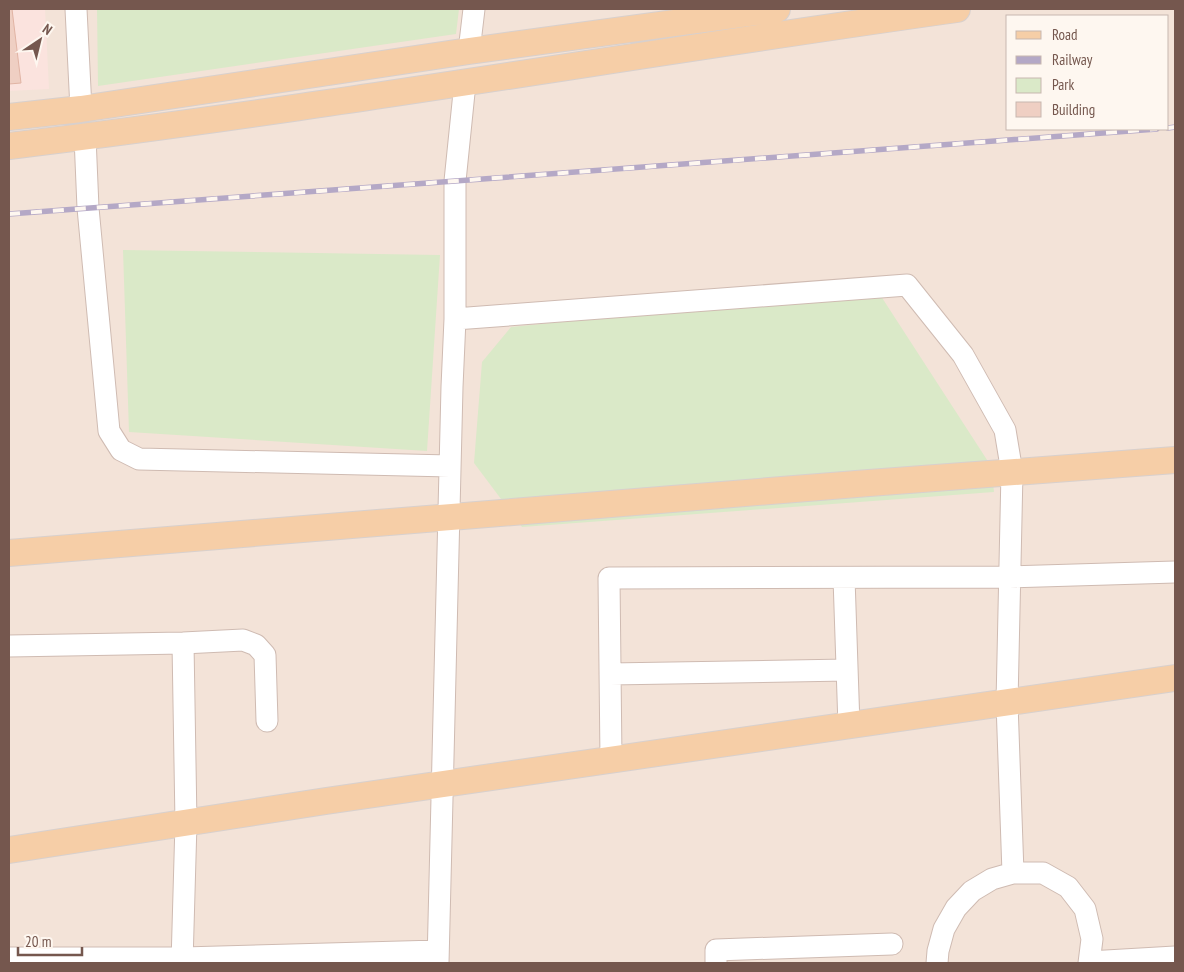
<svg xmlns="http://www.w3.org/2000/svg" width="1184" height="972" viewBox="0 0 1184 972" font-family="'PT Sans Narrow',sans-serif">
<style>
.residential{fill:#f3e3d8;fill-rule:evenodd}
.commercial{fill:#fbe3de}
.green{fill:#dae9c8}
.building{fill:#efcfc3;stroke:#e1b4a4}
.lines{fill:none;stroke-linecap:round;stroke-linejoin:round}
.minor-casing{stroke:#cfbbb2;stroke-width:23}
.major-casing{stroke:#d8d0cd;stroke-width:28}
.minor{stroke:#fff;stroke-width:21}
.major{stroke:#f6cea7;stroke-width:26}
.rail-casing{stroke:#b4a8c6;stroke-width:5.5}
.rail{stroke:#fef7f0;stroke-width:4;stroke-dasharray:11;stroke-linecap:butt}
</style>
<rect width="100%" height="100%" fill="#fbf2ea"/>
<!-- residential -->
<path class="residential" d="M9 9H1175V963H9ZM1008 16H1168V129H1008Z"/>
<!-- commercial -->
<path class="commercial" d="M9 9H45L49 89 9 91Z"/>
<!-- green -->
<path class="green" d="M97 9H459L456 34 98 86Z
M123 250 440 255 427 451 129 432Z
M877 290 991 466 994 492 522 527 474 463 482 362 511 327Z"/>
<!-- building -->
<path class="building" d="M9 9H12L21 83 9 84Z"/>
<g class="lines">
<!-- minor casing -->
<g class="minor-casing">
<path id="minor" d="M76 9 81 109
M469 51 474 9
M85 137 88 208 109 431 121 450 139 459 450 466
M455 319 907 285 963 355 1005 430 1012 472 1007 703 1013 873
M844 578 849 726
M9 646 183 643 243 640 256 645 265 655 267 721
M610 674 847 670
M611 760 609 578 1009 577 1175 572
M9 958H183L438 951
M1089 962 1175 957
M182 963 186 823 183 643
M438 963 452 387 455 319V181L465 83
M716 963V950L892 944
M937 963 938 951 944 929 956 908 972 891 992 879 1013 873H1043L1068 887 1085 909 1092 939 1089 963"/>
</g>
<!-- major casing -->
<g class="major-casing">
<path id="major" d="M9 117 81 109 469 51 777 9
M9 146C326 108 641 53 957 9
M9 553C397 521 786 488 1175 460
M9 850 326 801 1175 678"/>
</g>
<!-- minor -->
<use href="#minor" class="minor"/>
<!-- major -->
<use href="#major" class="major"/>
<!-- rail casing -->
<g class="rail-casing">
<path id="rail" d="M1168 128 1175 127
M9 214 1157 129"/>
</g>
<!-- rail -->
<use href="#rail" class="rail"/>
</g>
<!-- border -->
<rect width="1184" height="972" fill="none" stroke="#75574e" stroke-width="20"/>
<!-- legend -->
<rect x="1006" y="15" width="162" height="115" fill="#fef7f0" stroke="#c7b7af"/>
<rect x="1016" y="31" width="25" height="8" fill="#f6cea7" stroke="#c7b7af"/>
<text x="1052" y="40" font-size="15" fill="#75574e">Road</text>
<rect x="1016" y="56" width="25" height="8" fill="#b4a8c6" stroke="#c7b7af"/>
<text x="1052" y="65" font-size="15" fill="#75574e">Railway</text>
<rect x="1016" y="78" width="25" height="15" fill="#dae9c8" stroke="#c7b7af"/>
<text x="1052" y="90" font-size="15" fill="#75574e">Park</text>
<rect x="1016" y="102" width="25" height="15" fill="#efcfc3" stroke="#c7b7af"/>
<text x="1052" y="115" font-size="15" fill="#75574e">Building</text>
<!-- north arrow -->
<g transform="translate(40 40) rotate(35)" stroke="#fef7f0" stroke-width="4" paint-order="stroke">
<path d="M0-4L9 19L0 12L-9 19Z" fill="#75574e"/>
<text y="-8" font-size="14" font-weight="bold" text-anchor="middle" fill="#75574e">N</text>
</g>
<!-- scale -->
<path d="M18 947v8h64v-8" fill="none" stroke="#75574e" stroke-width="2.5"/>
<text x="25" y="947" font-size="15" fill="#75574e" stroke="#fef7f0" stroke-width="4" paint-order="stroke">20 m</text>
</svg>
